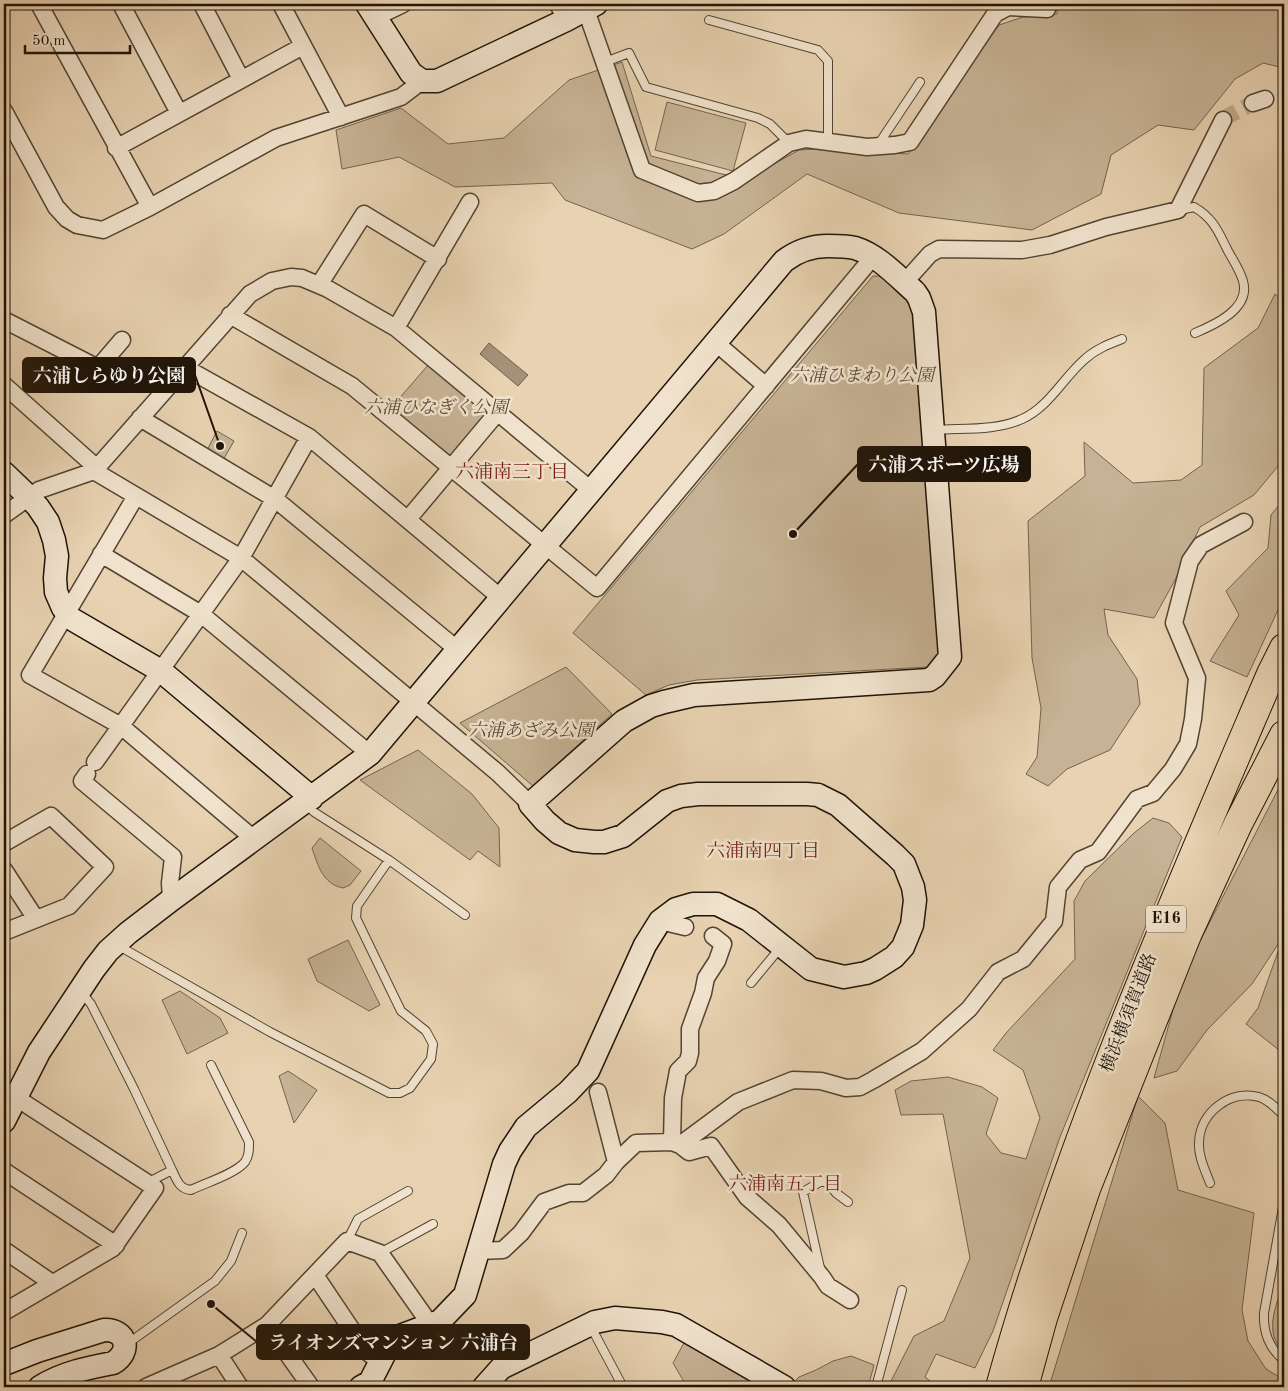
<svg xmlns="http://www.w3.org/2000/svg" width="1288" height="1391" viewBox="0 0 1288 1391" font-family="'Old Standard TT','Noto Serif JP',serif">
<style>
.green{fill:#c6b294;stroke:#72634e}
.water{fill:#a49178;stroke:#6f5f4b}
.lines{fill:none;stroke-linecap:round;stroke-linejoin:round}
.street-tunnel{stroke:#c0ac8f;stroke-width:16;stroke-dasharray:16 8;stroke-linecap:butt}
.lane-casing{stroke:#514432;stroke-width:10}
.street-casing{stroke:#514432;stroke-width:19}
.secondary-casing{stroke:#1f1408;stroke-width:25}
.highway-casing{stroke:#1f1408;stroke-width:30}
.lane{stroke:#f0e2cc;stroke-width:8}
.street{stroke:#f0e2cc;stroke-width:16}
.secondary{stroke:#f0e2cc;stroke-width:22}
.highway{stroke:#e8d2b1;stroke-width:28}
.labels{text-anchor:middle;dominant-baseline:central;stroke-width:5;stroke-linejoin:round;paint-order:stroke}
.shield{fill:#f0e2cc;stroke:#5e5243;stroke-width:1}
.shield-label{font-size:16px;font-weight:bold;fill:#1f1408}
.park-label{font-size:18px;font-style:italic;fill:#594b39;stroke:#f0e2cc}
.street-label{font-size:18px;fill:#1f1408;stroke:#f0e2cc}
.neighbourhood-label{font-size:19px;fill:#7a1f14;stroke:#f0e2cc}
.leader{fill:none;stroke:#1f1408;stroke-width:2}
.callout-dot{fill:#1f1408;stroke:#f0e2cc;stroke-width:2}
.callout{fill:#1f1408;stroke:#1f1408;stroke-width:2}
.callout-label{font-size:19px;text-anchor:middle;font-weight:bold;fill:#fff}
</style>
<rect width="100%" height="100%" fill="#e8d2b1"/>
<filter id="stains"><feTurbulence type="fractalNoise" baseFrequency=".004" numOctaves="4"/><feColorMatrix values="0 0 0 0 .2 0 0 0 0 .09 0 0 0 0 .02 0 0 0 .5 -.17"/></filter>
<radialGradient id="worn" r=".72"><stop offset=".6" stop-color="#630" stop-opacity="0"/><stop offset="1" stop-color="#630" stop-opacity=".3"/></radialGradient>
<!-- green -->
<path class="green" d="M1058 4H1284V68L1263 63 1235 79 1194 130 1158 125 1111 155 1101 194 1032 230 899 213 807 174 724 234 692 249 565 200 552 183 455 187 399 157 342 169 336 130 401 108 448 144 504 138 569 80 622 62 651 156 722 174 749 178 799 150 817 149 908 154 999 25 1023 17 1057 14Z
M667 102 746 123 733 171 655 150Z
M873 276H881C895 288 908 297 914 314L939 653 927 667 697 680 669 685 646 695 573 633Z
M1275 294 1284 302V459L1254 495 1200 527 1175 580 1154 618 1104 609 1108 635 1137 679 1140 704 1110 750 1067 769 1048 786 1026 774 1037 757 1041 708 1032 658 1028 521 1085 476 1084 442 1133 483 1181 480 1202 465 1204 368 1258 328Z
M429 364 491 415 454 462 390 409Z
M217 431 234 441 222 462 206 452Z
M1284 499V597L1247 677 1210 661 1239 615 1226 591 1268 548 1271 515Z
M566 667 612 714 533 786 460 723Z
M418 750 472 794 499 828 500 867 478 851 470 860 360 780Z
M1284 778V935L1252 984 1207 1030 1177 1071 1154 1078 1183 974Z
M1153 818 1169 823 1182 837 1060 1137 993 1331 975 1368 936 1354 925 1377 938 1387H888L914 1336 944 1321 970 1258 943 1114 901 1115 895 1090 911 1081 948 1077 982 1087 998 1098 986 1134 1001 1153 1026 1159 1040 1118 1023 1070 993 1050 1006 1033 1075 959 1074 901 1085 881 1134 833Z
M320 838 361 871 350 885 343 888C323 884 318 866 312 848Z
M348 940 380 1005 369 1011 317 981 308 959Z
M1279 949 1284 951V1054L1246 1024 1258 1008Z
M180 991 220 1018 228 1033 187 1054 162 1000Z
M288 1071 317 1090 294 1123 279 1076Z
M1138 1096 1165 1123 1178 1190 1254 1213 1242 1310 1248 1341 1266 1369 1284 1380V1387H1049Z
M1284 1282V1353C1263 1332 1276 1306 1284 1282Z
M685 1341 764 1387H687L673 1363Z
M851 1356 874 1365 868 1387H789L799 1377 816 1370 833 1361Z"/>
<!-- water -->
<path class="water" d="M489 343 528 375 518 386 480 354Z"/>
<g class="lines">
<!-- street-tunnel -->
<path class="street-tunnel" d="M1223 120 1230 115 1253 103"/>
<!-- lane casing -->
<g class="lane-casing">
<path id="lane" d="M709 20 818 50 828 61V142
M605 62 629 53 646 87 758 118 770 124 789 143
M878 145 920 82
M1180 210 1194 207C1213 218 1218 231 1227 249 1232 259 1240 270 1243 281 1251 309 1214 325 1195 333
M935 430C963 428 996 431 1022 419 1049 407 1063 378 1085 359 1096 349 1109 344 1122 339
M306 804 314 812 389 860 465 915
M119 946 270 1032 389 1093H400L410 1088 431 1059 433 1044 426 1031 401 1011 356 918 357 906 389 860
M751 983 780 948
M82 993 91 1004 134 1089 172 1170 147 1183
M172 1170C177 1180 179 1189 191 1190 205 1183 235 1174 245 1162 249 1156 249 1150 249 1142L211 1065
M1210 1183C1205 1170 1198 1156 1199 1142 1200 1112 1231 1089 1259 1097 1269 1100 1277 1109 1284 1116
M1284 1202 1264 1313C1263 1331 1269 1349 1284 1360
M347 1241 358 1219 408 1191
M380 1253 433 1224
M820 1268 803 1192 820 1182H827L836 1193 848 1202
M591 1327 623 1387
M127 1344 215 1281 231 1261 242 1233
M876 1387 902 1290"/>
</g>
<!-- street casing -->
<g class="street-casing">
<path id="street" d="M39 4 150 207
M121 4 179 113
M202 4 241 79
M281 4 341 117
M558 4 566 20
M586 10 642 170 698 193 714 191 734 181 789 143 806 139 867 147 895 145 910 142 995 14 1008 7 1047 9 1049 4
M374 18 403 4
M1253 103 1265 99
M4 111 56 207 67 219 77 225 103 230 150 207 276 138 401 97 422 81
M116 148 303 46
M904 283 930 254 939 249 1022 250 1050 245 1106 227 1178 210 1223 120
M319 285 364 214 438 259
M230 315 352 386 597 588 873 257
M4 320 98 368 122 340
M396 328 470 202
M715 342 766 386
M184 367 309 437 501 598
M4 385 97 468
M140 418 275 499 458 650
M94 471 241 558 498 773 530 804
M136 496 30 675 121 726 254 839
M4 515 39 490 94 471 250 294 272 281 291 277 302 278 328 289 396 328 591 490
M408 519 497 413
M101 554 201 614 370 754
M95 762 241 558 309 437
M87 774 82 781 173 857 170 883 171 900
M4 843 51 816 105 867 69 906 4 932
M4 870 36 919
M660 921 685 927
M598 1092 616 1162
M672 1142 673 1098 678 1071 688 1061 690 1053V1029L703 993 706 978 717 961 723 944 713 936
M680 1145 689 1152 711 1146 747 1197 779 1225 822 1277 828 1286 850 1300
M4 1171 116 1245
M4 1250 52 1283
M478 1251 503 1250 521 1233 544 1202 569 1193H583L606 1175 616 1162 636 1143 672 1142 680 1145 738 1102 793 1080 821 1081 846 1088 860 1087 873 1080 922 1051 969 1009 998 972 1023 959 1054 921 1058 887 1080 860 1098 852 1137 799 1153 793 1173 769 1188 744 1193 719 1197 678 1174 623 1190 561 1201 545 1244 522
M315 1275 366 1351 380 1362
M4 1312 113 1248 155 1188 15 1097
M267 1325 311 1387
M219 1355 240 1387
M146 1387 219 1355 267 1325 347 1241 380 1253 430 1324"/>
</g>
<!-- secondary casing -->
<g class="secondary-casing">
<path id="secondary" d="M367 4 411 73 422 81H437L566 20 596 4
M4 473 29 497 38 507 48 522 54 540 57 556 55 578 56 592 63 608 70 618 161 671 312 798
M4 1121 39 1052 94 969 108 951 128 933 171 900 370 754 784 261C797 251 811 246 828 246 837 246 846 246 855 248 878 255 898 277 915 292L919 298 924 312 950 657 935 676 929 680 694 695 664 702 651 706 624 721 530 804 545 821 559 833 575 840 594 842H604L623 836 667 801 681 796 698 794H807L818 795 838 805 895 855 904 864 913 887 915 900 912 925 903 947 894 957 875 969 866 973 844 977 811 969 749 920 717 904H693L676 909 660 921 645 945 588 1071 568 1092 526 1127 510 1151 504 1164 465 1295 440 1321 392 1339 370 1382 361 1387
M4 1364 37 1351 104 1330C127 1329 132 1352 113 1363 87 1368 62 1373 40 1387
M484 1387 501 1368 595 1322 615 1318 662 1322 676 1325 784 1387"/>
</g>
<!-- highway casing -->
<g class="highway-casing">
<path id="highway" d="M1000 1387C1068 1142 1171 908 1271 674L1284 648
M1024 1387 1043 1318 1086 1189 1187 935 1238 824 1284 735"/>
</g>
<!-- lane -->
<use href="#lane" class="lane"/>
<!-- street -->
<use href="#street" class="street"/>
<!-- secondary -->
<use href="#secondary" class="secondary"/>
<!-- highway -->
<use href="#highway" class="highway"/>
</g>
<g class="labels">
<!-- shield labels -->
<rect class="shield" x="1146" y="905.5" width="40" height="27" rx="4"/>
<g class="shield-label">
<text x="1166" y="919">E16</text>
</g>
<!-- park labels -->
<g class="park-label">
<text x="862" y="376">六浦ひまわり公園</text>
<text x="436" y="408">六浦ひなぎく公園</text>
<text x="531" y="731">六浦あざみ公園</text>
</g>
<!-- street labels -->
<g class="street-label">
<text transform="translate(1129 1013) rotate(-69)">横浜横須賀道路</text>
</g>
<!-- neighbourhood labels -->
<g class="neighbourhood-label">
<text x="512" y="473">六浦南三丁目</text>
<text x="763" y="852">六浦南四丁目</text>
<text x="785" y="1185">六浦南五丁目</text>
</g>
</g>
<!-- callouts -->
<path class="leader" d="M220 446L195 375M793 534L858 464M211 1304L257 1342"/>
<g class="callout-dot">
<circle cx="220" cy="446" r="5"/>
<circle cx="793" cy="534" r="5"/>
<circle cx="211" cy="1304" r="5"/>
</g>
<g class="callout">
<rect x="23" y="358" width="172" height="34" rx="5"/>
<rect x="858" y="447" width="172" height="34" rx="5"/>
<rect x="257" y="1325" width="272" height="34" rx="5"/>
</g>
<g class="callout-label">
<text x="109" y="382">六浦しらゆり公園</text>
<text x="944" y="471">六浦スポーツ広場</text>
<text x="393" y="1349">ライオンズマンション 六浦台</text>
</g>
<!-- margin -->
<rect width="1288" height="1391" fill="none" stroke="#e8d2b1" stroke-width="20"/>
<rect x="5" y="5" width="1278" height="1381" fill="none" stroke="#1f1408" stroke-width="2.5"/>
<rect x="10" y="10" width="1268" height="1371" fill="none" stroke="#1f1408"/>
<!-- scale -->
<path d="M25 45v8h105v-8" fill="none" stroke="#1f1408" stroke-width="2.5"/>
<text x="32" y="45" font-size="15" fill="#1f1408" stroke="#f0e2cc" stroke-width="4" paint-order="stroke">50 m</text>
<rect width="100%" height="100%" filter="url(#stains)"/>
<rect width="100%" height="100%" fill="url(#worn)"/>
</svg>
